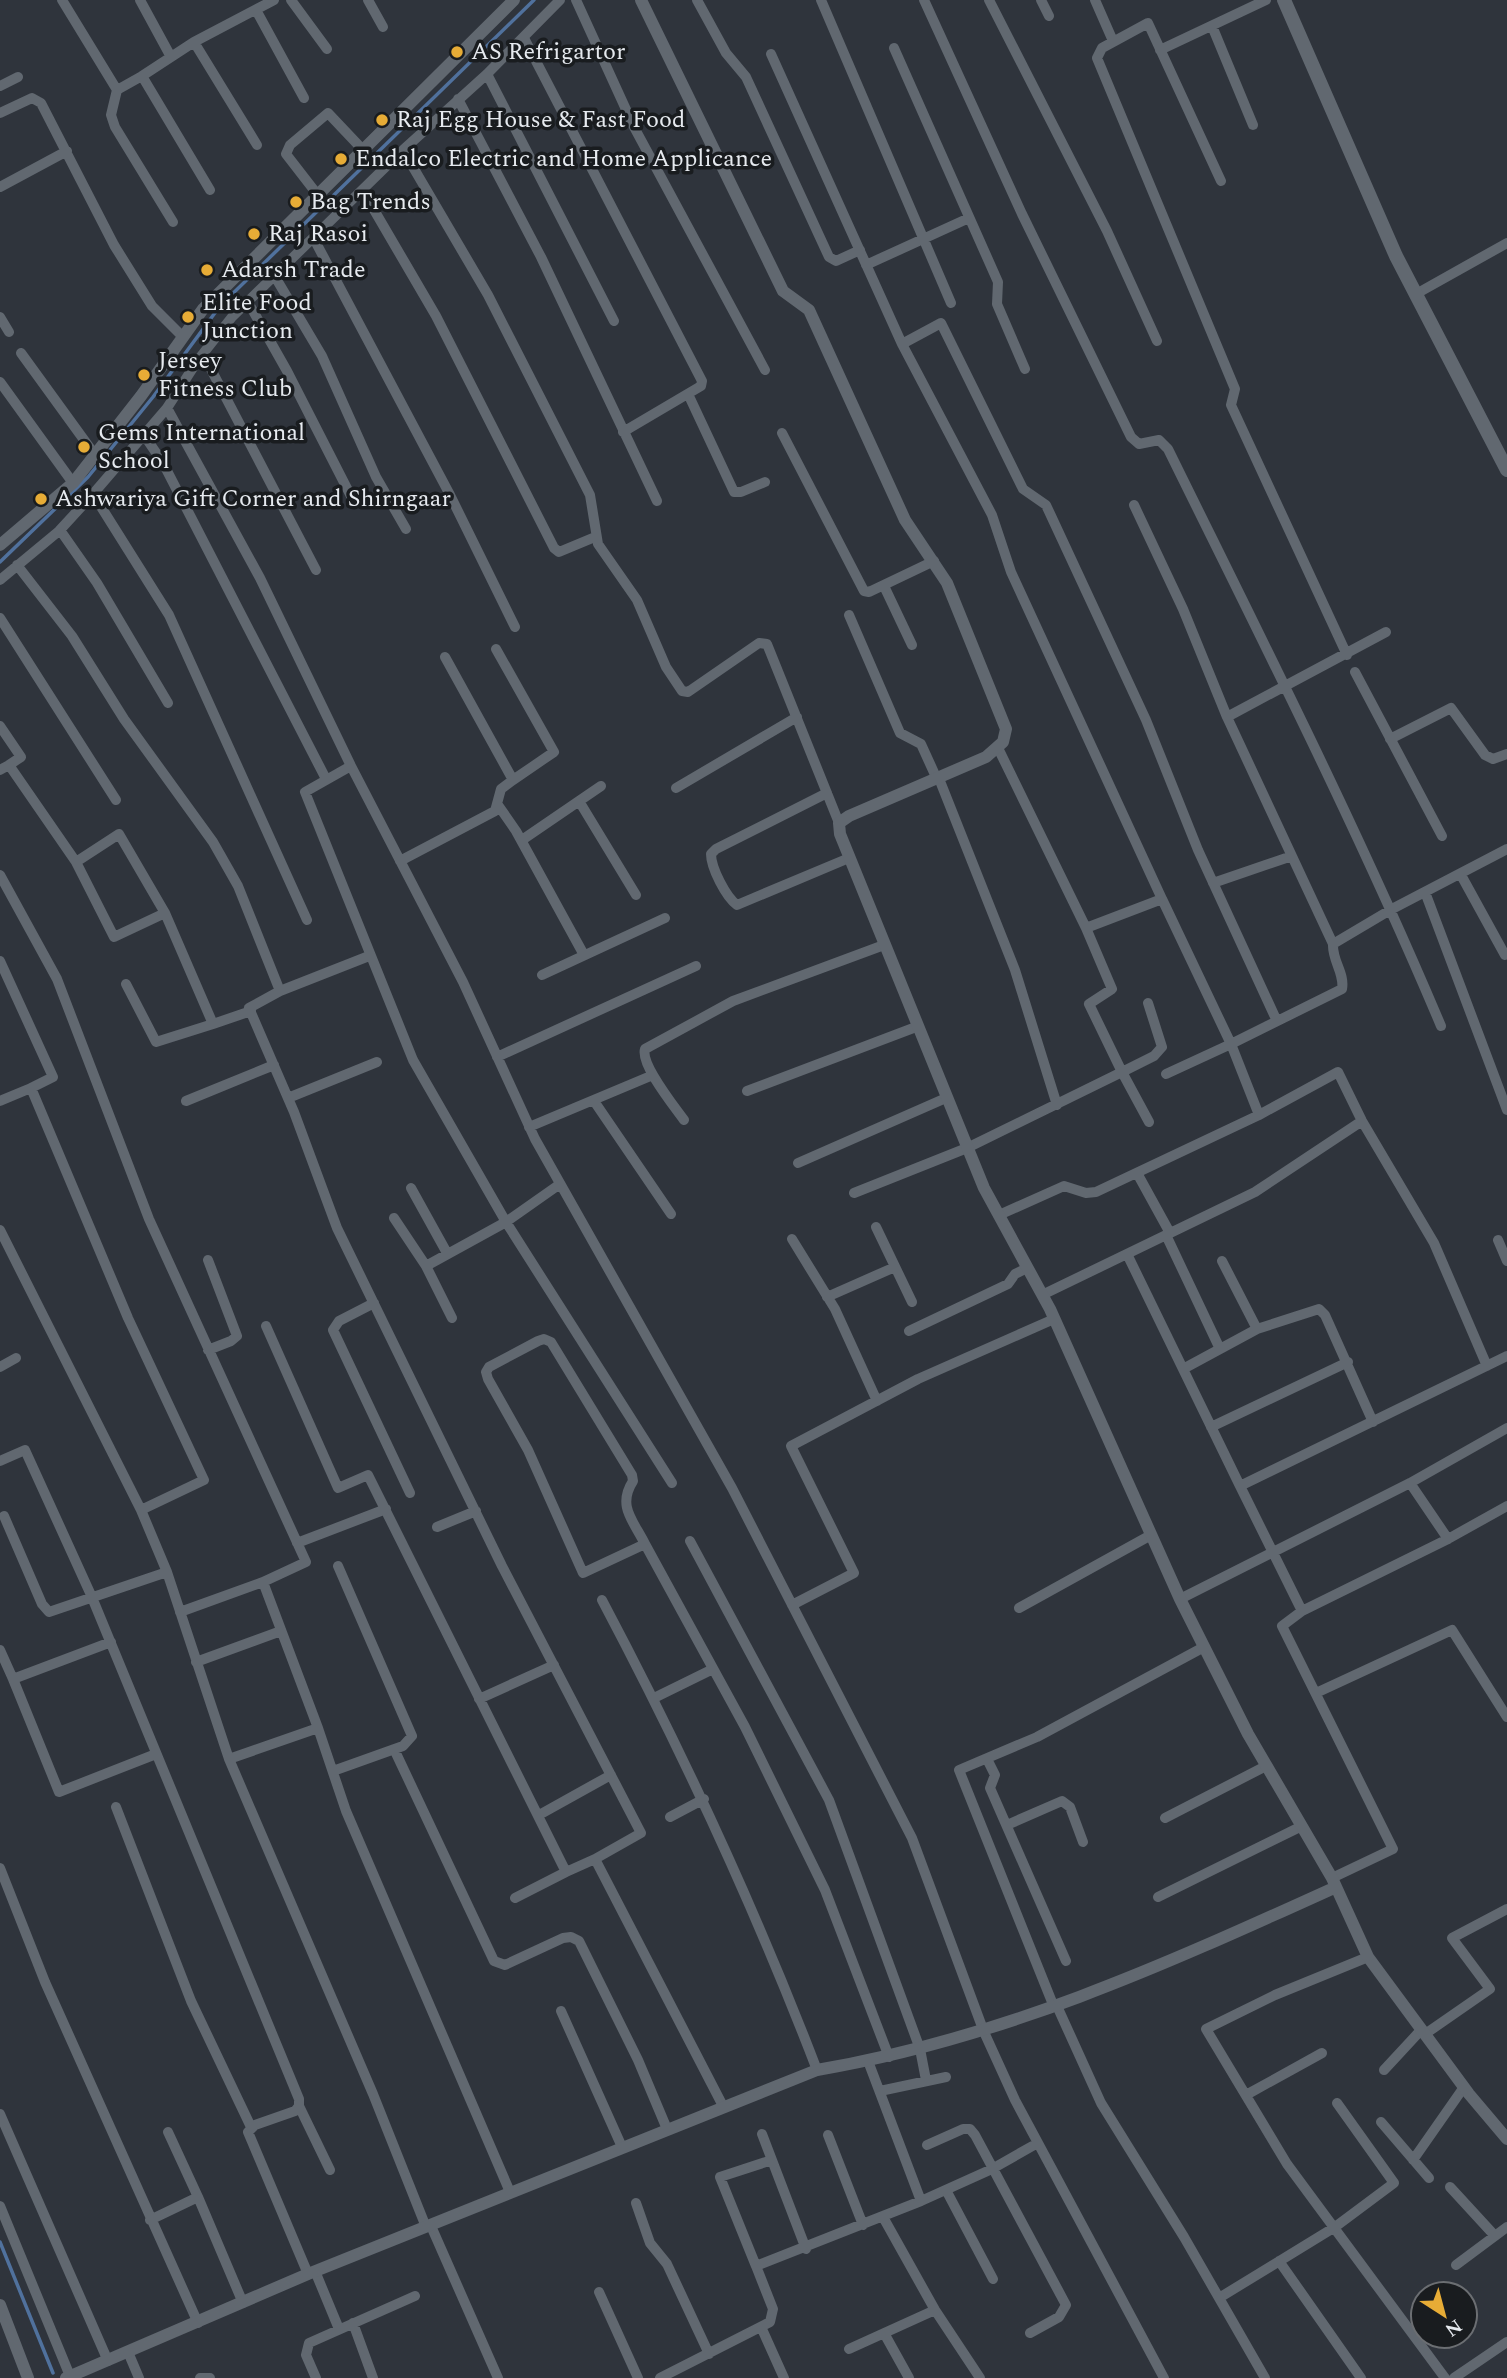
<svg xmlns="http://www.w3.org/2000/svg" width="1507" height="2378" viewBox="0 0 1507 2378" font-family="Spectral,serif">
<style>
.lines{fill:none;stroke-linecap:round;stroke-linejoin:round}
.stream{stroke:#50719d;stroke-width:3.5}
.minor{stroke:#616870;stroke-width:10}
.tertiary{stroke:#616870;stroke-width:12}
.secondary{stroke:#616870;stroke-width:14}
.poi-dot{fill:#e7ac36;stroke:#191c1f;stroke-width:2.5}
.labels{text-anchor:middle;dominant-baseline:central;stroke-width:7;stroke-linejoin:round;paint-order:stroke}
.poi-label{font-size:24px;fill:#e6eaef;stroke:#191c1f;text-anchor:start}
</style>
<rect width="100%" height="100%" fill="#2f343c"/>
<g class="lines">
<!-- stream -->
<path class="stream" d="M0 562 88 477 153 397 220 306 534 0
M0 2242 53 2373"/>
<!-- minor -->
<path class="minor" d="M62 0 117 90 142 76 210 190
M140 0 171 57
M291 0 327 49
M368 0 383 27
M576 0 634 127 765 370
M697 0 726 53 746 77 829 257 836 261 860 250
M821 0 951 303
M924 0 1022 214 1131 437 1139 444 1159 440 1168 449C1262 640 1358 829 1441 1026
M989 0 1107 231 1157 341
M1041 0 1049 16
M1095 0 1113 41
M256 10 304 98
M1212 26 1253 125
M524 38 702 381 701 386 623 432
M194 42 257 145
M894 48 998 282 997 304 1025 369
M1160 50 1266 0
M771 54 902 344 992 515 1011 572 1162 899
M487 74 614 321
M142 76 194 42 274 0
M0 86 18 77
M117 90 111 115 115 127 173 222
M458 99 541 257 657 501
M0 113 32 98 41 103 114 245 152 306 183 337
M403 150 488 295 590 495 598 544 637 600 666 667 682 691 688 692 759 643 767 644 839 823
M1221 181 1148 23 1102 48 1097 58 1235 389 1231 405 1347 655
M0 187 67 151
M363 191 436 316 554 548 559 552 595 537
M317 194 286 154 290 145 328 113 363 150
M314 239 449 493 515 627
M866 265 969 218
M274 275 322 356 376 477 406 529
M1416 294 1507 243
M248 302 287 371 355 504
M0 317 9 332
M902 344 941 323 1023 489 1046 505 1146 720 1198 850 1276 1019
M21 353 95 455
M203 354 316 570
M0 382 73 483
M689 396 734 492H741L765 482
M167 408 260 578 351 766 463 982 535 1139 732 1488 912 1838 984 2032 1015 2100 1164 2378
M782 433 864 591 869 592 934 561
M144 435 163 463 326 779
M93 494 169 615 307 920
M1134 505 1183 609 1227 717
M60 530 97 583 168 703
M17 565 72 636 124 719 213 842 238 886 280 991 249 1008 294 1112 337 1228 502 1566 641 1833 595 1859
M0 580 59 531 93 494 167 408 198 360 232 317 403 150 487 74 560 0
M884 586 912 645
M849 615 900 733 921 744 936 777
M0 618 116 800
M445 657 513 780 554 752 496 649
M1355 672 1442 836
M0 726 21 757 9 765
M1390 739 1451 708 1485 755 1493 759 1507 754
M998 748 1086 928 1162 899 1231 1044 1166 1074
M351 766 305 792 413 1060 506 1222 672 1483
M0 770 9 765 76 862 114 937 165 913
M938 776 1015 970 1057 1105
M676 788 797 717
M827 793 716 849 711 854C711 868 726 897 737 905L849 858
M579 801 636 895
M498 805 516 831 584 955
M522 840 601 786
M400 861 495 811 501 789 513 780
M76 862 119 834 165 913 213 1024 251 1011
M0 875 57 979 149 1219 306 1562 263 1582 180 1612
M1461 875 1505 955
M1213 883 1292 856
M1425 892 1507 1110
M1333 944 1227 717 1386 632
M0 961 53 1077 31 1088 128 1318 204 1480 141 1510
M542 975 665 918
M126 984 156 1042 213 1024
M280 991 369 956
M1148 1003 1162 1047 1154 1056 1122 1072 1149 1122
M497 1057 696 966
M747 1091 916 1027
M288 1098 377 1062
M0 1101 31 1088
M186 1101 274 1065
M594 1101 671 1214
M1259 1115 1338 1072 1362 1121 1434 1243 1487 1366
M684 1120C674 1106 640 1064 645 1049L733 1001 884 945
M529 1127 653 1075
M798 1163 946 1098
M1137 1173 1170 1233
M411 1188 447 1253
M854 1193 967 1148 1122 1072 1089 1004 1112 989 1086 928
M999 1215 1064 1186 1086 1193 1096 1192 1259 1115 1231 1044 1342 989C1345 973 1332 961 1333 944L1392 909 1507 849
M394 1218 426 1266 506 1222 560 1184
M876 1227 912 1302
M0 1230 141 1510 167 1572 229 1759 373 2094 426 2227
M1166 1235 1220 1349
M792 1239 835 1309 877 1401
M1498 1240 1507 1261
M1127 1254 1240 1486
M208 1260 237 1336 231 1341 208 1350
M1222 1261 1257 1329
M426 1266 452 1318
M1042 1295 1255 1192 1362 1121
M827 1297 895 1267
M374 1303 339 1321 333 1330 410 1493
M266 1326 338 1488 368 1475 566 1872 595 1859 723 2106
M909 1331 1008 1284 1015 1274 1027 1268
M1507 1356 1240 1486 1302 1611 1448 1539 1507 1506
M0 1367 16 1358
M1183 1369 1257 1329 1319 1309 1325 1315 1373 1422
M1211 1427 1348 1362
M0 1461 25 1450 91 1595 299 2099V2106L295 2111 255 2125 248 2132 308 2274
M1410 1483 1448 1539
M4 1516 42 1604 49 1612 167 1572
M437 1527 476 1511
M690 1541 829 1800 920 2049 926 2080
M297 1543 386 1509
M645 1544C633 1520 617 1506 633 1481L632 1475 551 1342 544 1339 538 1341 489 1367 486 1372 488 1379 528 1450 583 1573 645 1544 745 1727 825 1890 889 2057
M263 1582 318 1728
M1180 1599 1410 1483 1507 1428
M602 1600C683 1753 755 1908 817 2070
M792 1605 854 1573 791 1446 918 1379 1054 1319
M1019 1608 1151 1535
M1302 1611 1282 1626 1393 1849 1332 1878
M0 1650 13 1679 111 1642
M196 1662 281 1631
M13 1679 59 1792 156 1754
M1316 1693 1452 1630 1507 1717
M654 1698 713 1669
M479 1699 554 1665
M394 1749 494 1961 505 1965 563 1938 571 1937 579 1941 638 2060 667 2129
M229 1759 318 1728 346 1811 510 2192
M987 1759 995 1775 990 1788 1066 1961
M333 1771 403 1746 412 1736 338 1566
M116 1807 191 2001 251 2127
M539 1815 611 1775
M670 1817 704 1799
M1165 1818 1266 1766
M1007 1825 1062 1801 1070 1807 1083 1842
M0 1868 45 1982 198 2323
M1158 1897 1302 1826
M515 1898 566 1872
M1368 1957 1275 1995 1206 2029 1287 2164 1445 2378
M1057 2006 1101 2103 1184 2237 1265 2378
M1054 2007 959 1770 1037 1737 1204 1647
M561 2011 622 2147
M1425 2034 1490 1989 1452 1938 1507 1909
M868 2061 921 2201 992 2169 1036 2144
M1384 2070 1421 2030
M880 2091 946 2077
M1246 2095 1322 2053
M299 2106 330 2170
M0 2114 108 2361
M1381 2122 1429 2178
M168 2132 198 2197
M762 2134 806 2249
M828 2135 863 2225
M927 2145 963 2129H970L975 2135 1066 2305 1059 2317 1030 2333
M1413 2160 1464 2087
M1450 2187 1495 2236
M946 2190 993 2279
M636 2203 650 2243 667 2264 709 2354
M0 2206 70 2376
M883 2217 935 2310 980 2378
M150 2220 198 2197 243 2303
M431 2226 498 2378
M1279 2261 1361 2378
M1456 2265 1507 2227
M756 2266 720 2177 772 2160
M315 2271 339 2329
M599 2292 638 2378
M1219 2298 1335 2227 1394 2183 1337 2103
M353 2323 373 2378
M762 2329 784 2378
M884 2333 909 2378
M849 2349 935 2310
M128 2352 139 2378
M200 2378H210
M316 2378 306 2355 309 2343 415 2296
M660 2378 770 2322 773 2309 756 2266 921 2201
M1454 2378 1507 2342"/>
<!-- tertiary -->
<path class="tertiary" d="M641 0 783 291 809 310 905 520 947 583 1006 729 1003 742 986 757 849 816 839 823 840 834 984 1188 1050 1309 1180 1599 1248 1734 1332 1878 1368 1957 1469 2094 1507 2139
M0 545 73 483 141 396 203 309 514 0
M0 2305 28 2378
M66 2378 308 2274 817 2070C1004 2038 1164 1965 1336 1887"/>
<!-- secondary -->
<path class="secondary" d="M1284 0 1396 256 1507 470"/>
</g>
<!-- markers -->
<g class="poi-dot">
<circle cx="457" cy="52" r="7"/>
<circle cx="382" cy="120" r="7"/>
<circle cx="341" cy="159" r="7"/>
<circle cx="296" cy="202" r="7"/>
<circle cx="254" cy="234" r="7"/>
<circle cx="207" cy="270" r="7"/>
<circle cx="188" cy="317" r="7"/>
<circle cx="144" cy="375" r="7"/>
<circle cx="84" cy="447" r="7"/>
<circle cx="41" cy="499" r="7"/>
</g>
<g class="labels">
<!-- poi labels -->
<g class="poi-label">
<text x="471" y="52">AS Refrigartor</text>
<text x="396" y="120">Raj Egg House &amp; Fast Food</text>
<text x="355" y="159">Endalco Electric and Home Applicance</text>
<text x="310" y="202">Bag Trends</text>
<text x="268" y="234">Raj Rasoi</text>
<text x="221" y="270">Adarsh Trade</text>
<text x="202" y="303">Elite Food<tspan x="202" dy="28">Junction</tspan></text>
<text x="158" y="361">Jersey<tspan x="158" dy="28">Fitness Club</tspan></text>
<text x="98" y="433">Gems International<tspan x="98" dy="28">School</tspan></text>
<text x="55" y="499">Ashwariya Gift Corner and Shirngaar</text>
</g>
</g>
<!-- north arrow -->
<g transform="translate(1444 2315) rotate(144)"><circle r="33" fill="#191c1f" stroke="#6b6e72" stroke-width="2"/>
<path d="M0-5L12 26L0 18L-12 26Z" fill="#e7ac36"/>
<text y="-10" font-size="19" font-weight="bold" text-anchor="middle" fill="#e6eaef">N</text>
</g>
</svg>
